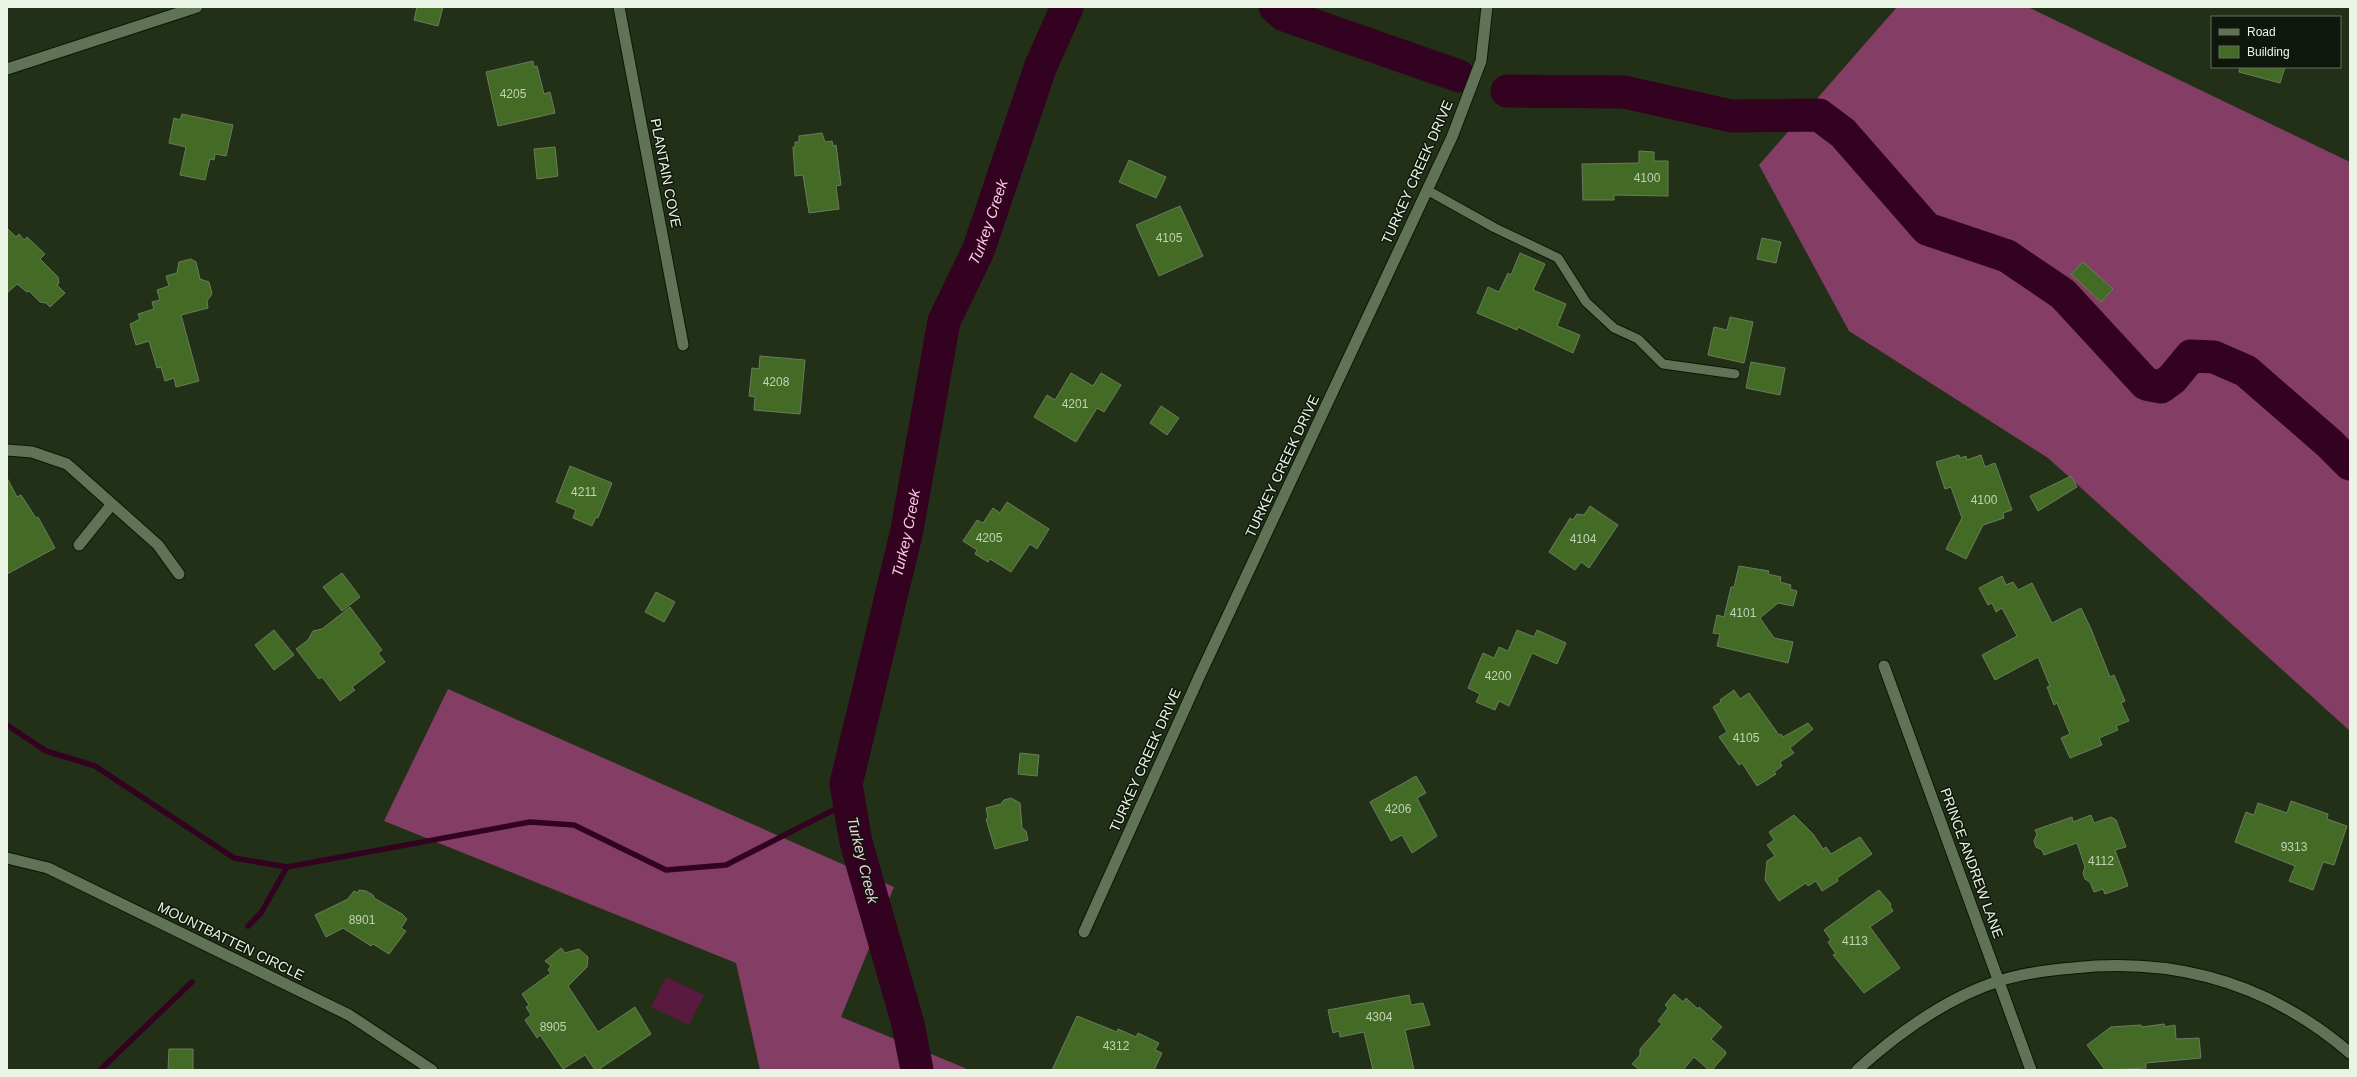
<svg xmlns="http://www.w3.org/2000/svg" width="2357" height="1077" viewBox="0 0 2357 1077" font-family="Arial,sans-serif">
<style>
.green{fill:#5a1a40}
.forest{fill:#843e65}
.lines{fill:none;stroke-linecap:round;stroke-linejoin:round}
.stream{stroke:#330220;stroke-width:5.5}
.river{stroke:#330220;stroke-width:33}
.building{fill:#446b25;stroke:#6a7c5f}
.service-casing{stroke:#0b1802;stroke-width:11}
.minor-casing{stroke:#0b1802;stroke-width:13}
.service{stroke:#617357;stroke-width:9}
.minor{stroke:#617357;stroke-width:11}
.labels{text-anchor:middle;dominant-baseline:central;stroke-width:3;stroke-linejoin:round;paint-order:stroke}
.number-label{font-size:12px;fill:#c0d2b4}
.street-label{font-size:14px;fill:#eaf4e4;stroke:#0f160b}
.water-label{font-size:15px;font-style:italic;fill:#f8cde1;stroke:#0f160b}
</style>
<rect width="100%" height="100%" fill="#223017"/>
<!-- green -->
<path class="green" d="M666 977 704 995 689 1025 651 1007Z"/>
<!-- forest -->
<path class="forest" d="M1897 7H2028L2350 162V731L2048 458 1849 331 1759 165Z
M448 689 894 887 841 1017 965 1068 964 1070H760L736 963 384 821Z"/>
<g class="lines">
<!-- stream -->
<path class="stream" d="M7 725 46 751 95 766 234 858 287 867 530 822 574 825 666 870 726 865 849 802
M248 926 261 913 287 867
M100 1070 192 982"/>
<!-- river -->
<g class="river">
<path d="M1275 7 1284 15 1459 76"/>
<path d="M1507 91 1624 92 1731 116 1819 115 1843 133 1927 229 2007 256 2063 294 2146 384 2161 387 2172 379 2191 356 2214 357 2246 371 2330 444 2350 464"/>
<path id="s1" d="M917 1070 908 1024 856 842 846 784 907 530 944 321 978 251 1040 68 1067 7"/>
</g>
</g>
<!-- building -->
<path class="building" d="M417 7H443L438 26 414 20Z
M533 61 534 67 537 66 544 94 550 92 555 113 498 126 486 72Z
M2240 67H2285L2280 83 2239 72Z
M182 114 233 125 226 156 215 154 214 160 210 159 205 180 180 175 186 147 169 143 174 118 180 120Z
M822 133 825 142 832 141 833 146 836 145 841 185 836 186 839 209 809 213 803 175 795 176 793 147H795V142H799V136Z
M555 147 558 176 537 179 534 149Z
M1639 151 1654 152V161H1668V196L1614 195V200H1583L1582 164 1639 163Z
M1129 160 1166 177 1156 198 1119 182Z
M1180 206 1203 256 1159 276 1136 225Z
M7 228 16 237 19 234 24 240 27 237 45 254 40 259 58 277 59 283 57 285 65 293 50 307 46 303 40 302 29 291 27 292 17 284 7 293Z
M1762 238 1781 242 1776 263 1757 259Z
M1520 253 1545 264 1533 290 1566 304 1557 326 1580 335 1573 353 1518 327 1517 330 1477 313 1488 287 1499 292 1508 273 1511 275Z
M191 259 196 262 200 279 209 282 212 294 207 301 208 308 181 315 199 381 176 387 174 378 165 381 161 367 157 368 149 341 136 345 130 324 140 319 138 314 154 309 152 302 160 300 157 290 169 286 166 276 177 273 179 262Z
M2083 262 2113 289 2101 302 2071 274Z
M1730 317 1753 322 1744 363 1708 355 1714 327 1727 330Z
M760 356 805 360 800 414 754 410 755 397 749 396 752 368 759 369Z
M1751 362 1785 368 1780 395 1746 388Z
M1071 373 1093 386 1101 373 1121 385 1104 412 1097 408 1076 442 1034 417 1047 395 1055 400Z
M1161 406 1179 418 1167 435 1150 423Z
M1959 455 1960 458 1966 456 1967 460 1981 455 1985 467 1995 463 2012 510 2003 513 2004 518 1983 525 1966 559 1946 549 1962 518 1951 487 1945 489 1936 462Z
M570 466 612 483 598 518 596 517 592 526 573 518 576 510 556 502Z
M2071 476 2077 487 2038 511 2030 496Z
M7 478 17 497 21 495 36 518 38 517 55 548 7 574Z
M1007 502 1049 529 1037 549 1030 544 1011 572 990 559 988 562 975 554 977 550 963 541 977 520 983 523 993 508 1000 513Z
M1590 506 1618 525 1589 568 1581 562 1575 570 1549 552 1570 518 1573 520 1577 514 1584 515Z
M1739 566 1769 571 1768 574 1781 577 1780 582 1791 585 1790 589 1797 591 1793 606 1778 603 1760 618 1774 638 1793 642 1788 663 1717 646 1720 634 1713 633 1717 615 1724 617 1731 587H1734Z
M342 573 360 597 342 611 323 587Z
M2002 576 2006 585 2013 582 2018 590 2032 583 2052 623 2081 608 2091 629 2110 677 2114 675 2125 701 2121 703 2129 721 2116 726 2118 730 2099 738 2102 745 2070 758 2061 738 2070 734 2057 703 2054 705 2047 687 2050 686 2038 657 1995 680 1982 655 2017 636 2002 608 1996 612 1992 603 1988 605 1979 588Z
M656 592 675 602 664 622 645 612Z
M350 607 382 650 378 653 385 662 352 687 355 690 340 701 322 677 319 679 296 649 308 640 313 631 322 629Z
M274 630 294 655 274 670 255 645Z
M1517 630 1534 637 1537 630 1566 643 1557 664 1532 653 1509 706 1499 701 1495 710 1476 702 1480 694 1468 688 1483 653 1494 658 1499 647 1508 651Z
M1734 690 1740 699 1749 693 1779 735 1781 734 1783 737 1808 723 1813 729 1790 748 1794 753 1780 762 1782 766 1774 772 1776 774 1757 786 1742 763 1739 765 1719 737 1727 732 1713 707 1721 702 1720 700Z
M1020 753 1039 755 1037 776 1018 774Z
M1416 776 1426 793 1417 798 1437 836 1412 853 1402 835 1391 841 1370 802Z
M1011 798 1020 803 1022 828 1026 831 1028 840 995 849 986 819 988 818 986 808 1001 804 1004 800Z
M2291 801 2328 814 2327 819 2347 826 2334 865 2323 862 2313 890 2289 881 2295 866 2235 842 2246 812 2254 815 2258 803 2287 813Z
M1794 815 1813 834 1823 849 1826 847 1831 854 1860 837 1872 854 1837 878 1838 881 1822 891 1816 881 1808 886 1806 883 1779 901 1765 880 1767 861 1775 856 1767 845 1774 840 1769 832Z
M2091 815 2094 823 2111 817 2116 820 2126 847 2115 850 2128 886 2105 894 2103 889 2094 892 2090 882 2085 879 2083 873 2085 867 2077 843 2044 855 2042 850 2036 847 2034 841 2037 834 2035 830 2072 817 2073 822Z
M359 890 366 891 373 895 374 898 402 914 407 919 401 928 406 931 389 954 373 944 371 946 343 928 326 937 315 915 348 899 354 891 358 893Z
M1879 890 1891 904 1890 906 1893 911 1870 927 1900 968 1864 993 1833 955 1836 954 1828 942 1831 940 1824 930Z
M561 948 565 953 579 949 588 957 587 967 568 986 598 1032 635 1007 651 1034 598 1070H595L585 1055 563 1069 540 1035 537 1038 525 1020 531 1015 526 1007 529 1005 522 994 551 973 548 970 551 966 545 961Z
M1674 994 1683 1002 1686 998 1698 1009 1699 1007 1722 1027 1711 1039 1726 1052 1725 1055 1712 1070H1709L1694 1057 1683 1070H1640L1632 1064 1640 1055V1049L1662 1024 1658 1021 1668 1008 1665 1005Z
M1409 995 1411 1005 1423 1003 1430 1025 1405 1030 1414 1070H1373L1364 1032 1340 1037 1339 1031 1333 1033 1328 1010Z
M1077 1016 1117 1032 1118 1029 1136 1037 1138 1033 1159 1043 1155 1050 1162 1053 1154 1070H1052Z
M2164 1024 2165 1027 2175 1025 2176 1039 2199 1038 2201 1058 2146 1063V1068L2105 1070 2087 1045 2111 1027 2141 1025 2142 1027Z
M169 1049H193V1070H168Z"/>
<g class="lines">
<!-- service casing -->
<g class="service-casing">
<path id="service" d="M1427 190 1495 228 1558 258 1586 302 1614 328 1638 339 1663 364 1735 374"/>
</g>
<!-- minor casing -->
<g class="minor-casing">
<path id="minor" d="M619 7 683 345
M7 69 197 7
M7 450 32 452 67 464 158 545 179 574
M79 545 112 504
M1884 666 2031 1070
M7 858 48 868 349 1015 432 1070
M1084 932 1200 675 1452 137 1481 61 1487 7
M1857 1070C1898 1033 1946 998 1999 981 2023 973 2049 970 2073 968 2177 957 2270 984 2350 1053"/>
</g>
<!-- service -->
<use href="#service" class="service"/>
<!-- minor -->
<use href="#minor" class="minor"/>
</g>
<g class="labels">
<!-- number labels -->
<g class="number-label">
<text x="513" y="94">4205</text>
<text x="1647" y="178">4100</text>
<text x="1169" y="238">4105</text>
<text x="776" y="382">4208</text>
<text x="1075" y="404">4201</text>
<text x="584" y="492">4211</text>
<text x="1984" y="500">4100</text>
<text x="989" y="538">4205</text>
<text x="1583" y="539">4104</text>
<text x="1743" y="613">4101</text>
<text x="1498" y="676">4200</text>
<text x="1746" y="738">4105</text>
<text x="1398" y="809">4206</text>
<text x="2294" y="847">9313</text>
<text x="2101" y="861">4112</text>
<text x="362" y="920">8901</text>
<text x="1855" y="941">4113</text>
<text x="1379" y="1017">4304</text>
<text x="553" y="1027">8905</text>
<text x="1116" y="1046">4312</text>
</g>
<!-- street labels -->
<g class="street-label">
<text transform="translate(1417 172) rotate(-66)">TURKEY CREEK DRIVE</text>
<text transform="translate(666 173) rotate(79)">PLANTAIN COVE</text>
<text transform="translate(1282 466) rotate(-65)">TURKEY CREEK DRIVE</text>
<text transform="translate(1145 760) rotate(-66)">TURKEY CREEK DRIVE</text>
<text transform="translate(1972 863) rotate(70)">PRINCE ANDREW LANE</text>
<text transform="translate(231 941) rotate(26)">MOUNTBATTEN CIRCLE</text>
</g>
<!-- water labels -->
<g class="water-label">
<text stroke="none"><textPath href="#s1" startOffset="877">Turkey Creek</textPath></text>
<text stroke="none"><textPath href="#s1" startOffset="553">Turkey Creek</textPath></text>
<text transform="translate(863 860) rotate(76)">Turkey Creek</text>
</g>
</g>
<!-- border -->
<rect width="2357" height="1077" fill="none" stroke="#eaf4e4" stroke-width="16"/>
<!-- legend -->
<rect x="2211" y="16" width="130" height="52" fill="#0f160b" stroke="#676f62"/>
<rect x="2219" y="29" width="20" height="6" fill="#617357" stroke="#676f62"/>
<text x="2247" y="36" font-size="12" fill="#eaf4e4">Road</text>
<rect x="2219" y="46" width="20" height="12" fill="#446b25" stroke="#676f62"/>
<text x="2247" y="56" font-size="12" fill="#eaf4e4">Building</text>
</svg>
